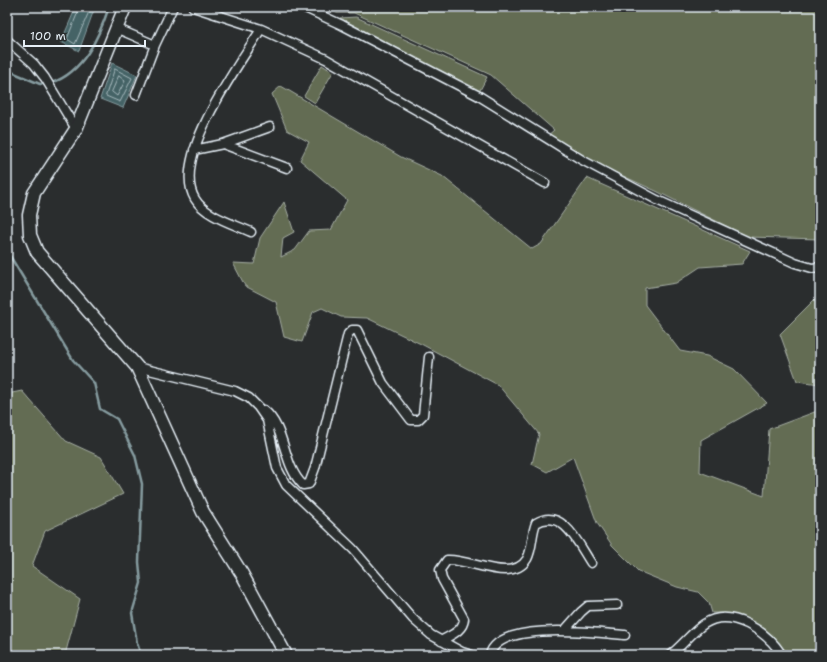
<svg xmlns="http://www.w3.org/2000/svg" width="827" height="662" viewBox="0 0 827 662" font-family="'Shantell Sans',sans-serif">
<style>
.green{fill:#636c52;stroke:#a6aea5}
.water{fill:#456466;stroke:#869ca0}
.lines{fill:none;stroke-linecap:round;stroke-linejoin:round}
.shore{stroke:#a7b9be;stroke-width:1}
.stream{stroke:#869ca0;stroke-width:2.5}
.street-casing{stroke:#e8f1f8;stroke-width:11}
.secondary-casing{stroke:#e8f1f8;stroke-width:15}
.street{stroke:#2a2d2e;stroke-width:8}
.secondary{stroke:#2a2d2e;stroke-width:12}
</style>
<rect width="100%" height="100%" fill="#2a2d2e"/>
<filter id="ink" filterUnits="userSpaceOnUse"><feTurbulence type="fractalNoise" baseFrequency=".025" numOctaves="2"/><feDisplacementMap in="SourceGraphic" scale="8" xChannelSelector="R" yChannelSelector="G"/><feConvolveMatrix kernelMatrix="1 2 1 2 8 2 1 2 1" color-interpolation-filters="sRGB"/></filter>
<g filter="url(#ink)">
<!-- green -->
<path class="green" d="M321 7H820V239L748 237 656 191 597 164 547 136 554 130 491 75 354 13H337Z
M356 17 487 77 479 92 340 18Z
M322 65 333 72 315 103 304 96Z
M281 86 401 157 442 176 532 249 541 244 587 178 750 251 742 264 700 267 676 283 645 288V305L680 351 707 356 734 369 767 403 701 440 700 472 764 496 769 429 820 410V655H785C775 637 755 619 734 615 727 613 719 613 712 613L709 603 698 592 677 587 638 571 612 545 597 523 573 457 547 472 532 464 539 434 498 385 423 345 367 318 341 317 322 308 313 312 302 342 284 337 276 302 245 286 233 263 254 264 260 238 284 202 294 232 283 238 281 257 295 250 309 231 331 230 347 200 300 160 309 142 287 130 272 94Z
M817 297 820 299V384L797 381 780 334Z
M22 391 66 441 101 457 123 494 45 531 32 566 80 599 65 655H7V394Z"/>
<!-- water -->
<path class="water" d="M76 7H95L79 51 61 42Z
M112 63 137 75 123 108 100 99Z"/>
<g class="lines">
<!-- shore -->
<path class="shore" d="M80 7 67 39 75 44 91 7
M115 69 132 78 120 102 106 96Z
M119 76 125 81 117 96 112 92Z"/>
<!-- stream -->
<path class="stream" d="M7 70 40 84H46
M51 83C83 73 99 37 109 7
M7 251 73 360 94 383 100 409 117 419 135 455 142 484 139 562 141 583 132 613 137 643 141 655"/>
<!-- street casing -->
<g class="street-casing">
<path id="street" d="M193 7 261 29 326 59 545 183
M303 7 342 25 479 96 582 160 657 200 795 263 812 268 820 267
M118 29 155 45
M7 40 34 64 45 78 76 129
M136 95 155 45 173 7
M223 144 270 127
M194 150 223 144 287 168
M251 232C234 224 205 216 195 199 170 158 239 65 261 29
M137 367 235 391 249 398 258 407 267 420 277 468 286 485 353 549 413 619 431 635 462 652 472 655
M264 410C287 429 282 465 303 485L309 484 315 468 348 334 352 330H357L383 383 411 420H418L423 415 429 357
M565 630 581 612 588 606 617 605
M441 641C451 635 463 631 464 619L442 579 440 570 447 560C469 558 512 584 527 559 533 548 531 535 536 523 563 507 579 545 591 563
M490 655C497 620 599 633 625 635
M670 655C682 646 691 633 704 624 731 606 767 632 782 655"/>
</g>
<!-- secondary casing -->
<g class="secondary-casing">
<path id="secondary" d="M125 7 76 129 34 193 29 215 30 235 37 252 137 367 203 512 242 574 286 655"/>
</g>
<!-- street -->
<use href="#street" class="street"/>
<!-- secondary -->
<use href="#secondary" class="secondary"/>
</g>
</g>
<!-- margin -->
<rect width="827" height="662" fill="none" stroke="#2a2d2e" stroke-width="24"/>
<rect x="12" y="12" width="803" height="638" fill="none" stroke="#e8f1f8" stroke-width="1.5" filter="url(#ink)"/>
<!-- scale -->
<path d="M24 40v6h121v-6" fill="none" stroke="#e8f1f8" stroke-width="2"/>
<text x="30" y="40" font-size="12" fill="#e8f1f8" stroke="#2a2d2e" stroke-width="3" paint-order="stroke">100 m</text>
</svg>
